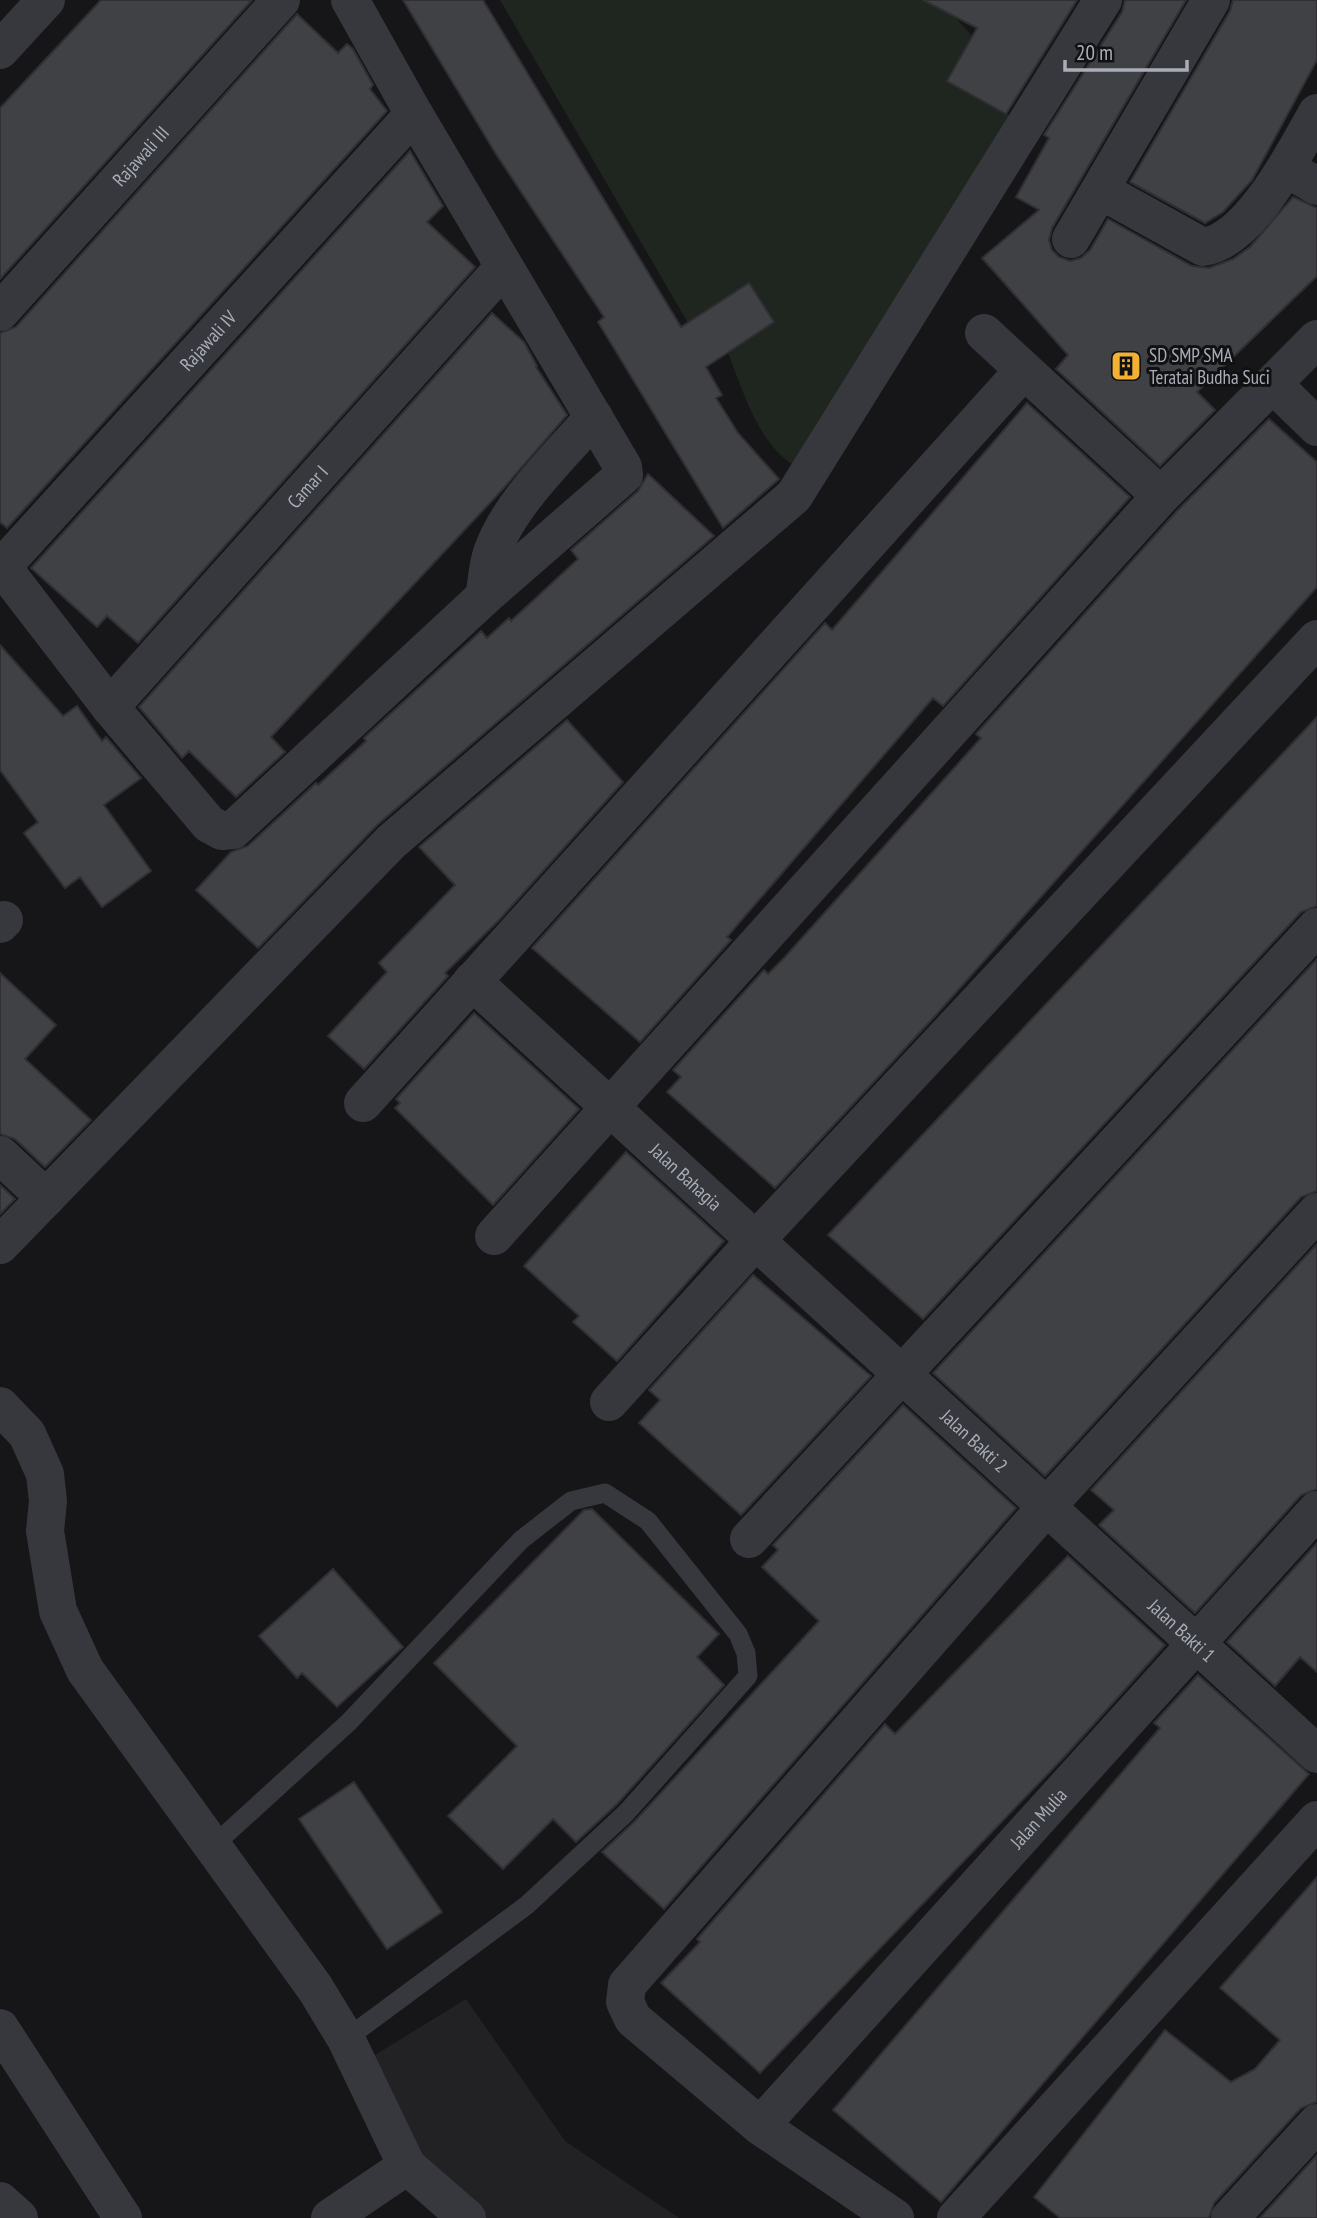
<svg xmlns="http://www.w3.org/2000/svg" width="1317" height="2218" viewBox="0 0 1317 2218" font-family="'PT Sans Narrow',sans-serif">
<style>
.built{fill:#222225}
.green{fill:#1e261f}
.building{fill:#404145;stroke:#303034;stroke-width:2}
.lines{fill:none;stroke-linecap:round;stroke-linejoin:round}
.lane{stroke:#37383d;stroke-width:19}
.street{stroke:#37383d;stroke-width:38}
.labels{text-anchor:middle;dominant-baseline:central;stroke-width:6;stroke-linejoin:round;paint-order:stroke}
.street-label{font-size:19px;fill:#a8adb8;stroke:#111113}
.poi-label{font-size:19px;fill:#a8adb8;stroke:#111113;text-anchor:start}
</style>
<rect width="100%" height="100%" fill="#161618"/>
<!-- built -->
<path class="built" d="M466 1999 565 2141 679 2218H461L344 2074Z"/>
<!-- green -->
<path class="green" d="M500 0H960L953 15 972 36 947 81 1019 121 808 473C760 453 746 398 728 353L774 322 748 283 688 323Z"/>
<!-- building -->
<path class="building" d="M101 0H252L0 279V108Z
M403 0H483L681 327 749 283 774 322 706 367 722 395 716 398 738 433 779 479 723 528 598 322 604 317 496 154Z
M923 0H1077L1006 114 947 81 977 28Z
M1125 0H1186L1052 228 1049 240 1052 250 1059 257 1070 261 1081 258 1090 250 1108 219 1192 266 1209 268 1233 259 1250 247 1293 197 1317 208V276L1197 392 1215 410 1160 466 1056 369 1068 355 982 258 1039 210 1016 197 1049 138 1044 135 1122 12Z
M1233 0H1317V60L1252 180 1223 212 1205 223 1130 182 1230 11Z
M297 14 338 53 347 44 353 49 373 85 370 89 387 111 7 528 0 522V333L16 327Z
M410 151 443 206 427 222 475 267 138 643 107 616 97 627 31 568Z
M492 313 524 342 537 366 536 367 567 415 502 490 271 737 285 752 236 797 189 751 182 758 139 707Z
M1027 403 1130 497 943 706 933 698 727 937 731 940 640 1042 532 948 825 623 832 630Z
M1269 419 1317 462V587L935 1016 775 1188 667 1092 681 1077 673 1070 764 970 768 974 785 957 981 738 976 734 1177 511Z
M648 474 714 536 377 825 258 948 196 890 231 852 248 846 316 783 318 785 366 741 364 738 481 631 487 638 509 618 511 621 578 559 571 550 638 491Z
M0 645 63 716 77 706 102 741 106 737 141 778 104 805 151 871 102 907 80 877 65 888 24 833 38 822 0 770Z
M1317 717V906L1301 912 923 1319 828 1235Z
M567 720 623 782 499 920 445 973 448 976 364 1069 328 1036 387 972 379 963 455 885 419 847Z
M1317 959V1191L1301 1197 1045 1476 933 1373Z
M0 973 56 1025 25 1059 91 1120 45 1167 15 1139 0 1134Z
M474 1013 579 1109 493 1205 395 1108 400 1103 396 1099Z
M626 1152 724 1241 617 1361 573 1322 579 1316 524 1266Z
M0 1185 15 1199 0 1214Z
M1317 1244V1489L1301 1495 1195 1613 1099 1525 1114 1510 1091 1490Z
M753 1275 871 1376 741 1515 639 1423 660 1400 649 1390Z
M903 1405 1016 1508 664 1909 602 1852 635 1821 819 1621 762 1567 778 1550 773 1545Z
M592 1509 719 1634 697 1657 724 1685 617 1804 576 1842 553 1819 503 1869 448 1816 517 1746 434 1663 584 1510Z
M1317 1543V1672L1300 1657 1275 1686 1227 1642Z
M1068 1556 1165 1645 1065 1756 760 2073 661 1983 700 1942 697 1939 885 1724 895 1734Z
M333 1569 403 1647 337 1707 302 1673 297 1678 259 1636Z
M1198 1675 1309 1774 941 2202 833 2110 1160 1728 1154 1723Z
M354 1782 442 1912 387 1949 299 1819Z
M1317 1877V2102L1301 2108 1214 2203 1209 2218H1060L1034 2197 1165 2030 1231 2082 1255 2069 1280 2040 1220 1988Z
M1317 2155V2218H1260Z"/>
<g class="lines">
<!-- lane -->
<path class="lane" d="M214 1845 349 1722 521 1540 571 1501 605 1493 648 1521 738 1634 746 1653 748 1676 626 1813 527 1905 346 2039"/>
<!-- street -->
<g class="street">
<path d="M0 50 46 0"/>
<path d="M1286 168 1317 186"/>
<path d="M1100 190 1203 247C1250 241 1295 152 1317 113"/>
<path d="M1071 239 1211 0"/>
<path id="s1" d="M0 312 281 0"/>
<path d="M984 333 1161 496"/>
<path d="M1274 385 1317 427"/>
<path d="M0 564 110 707 209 824 222 831 233 830 484 597 624 475 623 467 414 114 350 0"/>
<path id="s2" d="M2 567 414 114"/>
<path d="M484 597C487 583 487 567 492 553 508 505 560 456 594 417"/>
<path id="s3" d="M110 707 504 267"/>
<path d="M0 924 4 920"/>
<path id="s4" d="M472 981 1317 1754"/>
<path d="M363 1103 1024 370"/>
<path d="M0 1155 46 1198"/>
<path d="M494 1236 1161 496 1317 339"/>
<path d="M0 1245 391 842 794 496 1103 0"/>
<path d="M609 1402 756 1240 1317 639"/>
<path d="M0 1406 27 1434 45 1474 48 1501 45 1531 58 1611 85 1670 315 1988 346 2039 407 2166 467 2218"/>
<path d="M749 1539 1317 927"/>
<path d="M0 2028 123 2218"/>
<path id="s5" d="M760 2126 1317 1510"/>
<path d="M0 2201 19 2218"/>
<path d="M330 2218 407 2166"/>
<path d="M895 2218 760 2126 633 2019 625 2002 627 1985 1047 1506 1317 1212"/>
<path d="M956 2218 1317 1820"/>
<path d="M1230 2218 1317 2123"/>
</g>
</g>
<!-- icons -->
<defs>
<g id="building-square" transform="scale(1.575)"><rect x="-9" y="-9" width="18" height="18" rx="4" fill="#f2b134" stroke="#111113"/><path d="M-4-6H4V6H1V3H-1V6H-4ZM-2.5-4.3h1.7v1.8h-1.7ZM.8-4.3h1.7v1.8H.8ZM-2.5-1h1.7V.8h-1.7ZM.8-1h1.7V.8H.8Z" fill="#111"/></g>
</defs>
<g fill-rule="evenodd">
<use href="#building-square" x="1126" y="366"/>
</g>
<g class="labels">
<!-- street labels -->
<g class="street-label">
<text stroke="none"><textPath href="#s1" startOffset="210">Rajawali III</textPath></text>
<text stroke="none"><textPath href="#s2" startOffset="306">Rajawali IV</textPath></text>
<text stroke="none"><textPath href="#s3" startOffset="296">Camar I</textPath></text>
<text stroke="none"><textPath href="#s4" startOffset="290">Jalan Bahagia</textPath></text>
<text stroke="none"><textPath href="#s4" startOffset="681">Jalan Bakti 2</textPath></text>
<text stroke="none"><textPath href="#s4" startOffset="962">Jalan Bakti 1</textPath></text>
<text stroke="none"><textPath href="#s5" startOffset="415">Jalan Mulia</textPath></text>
</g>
<!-- poi labels -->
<g class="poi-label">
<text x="1149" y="355">SD SMP SMA<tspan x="1149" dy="22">Teratai Budha Suci</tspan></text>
</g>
</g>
<!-- scale -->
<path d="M1065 60v10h122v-10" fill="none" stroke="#a8adb8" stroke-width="3.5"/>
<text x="1076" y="60" font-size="21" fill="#a8adb8" stroke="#111113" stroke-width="5" paint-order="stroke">20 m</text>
</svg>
